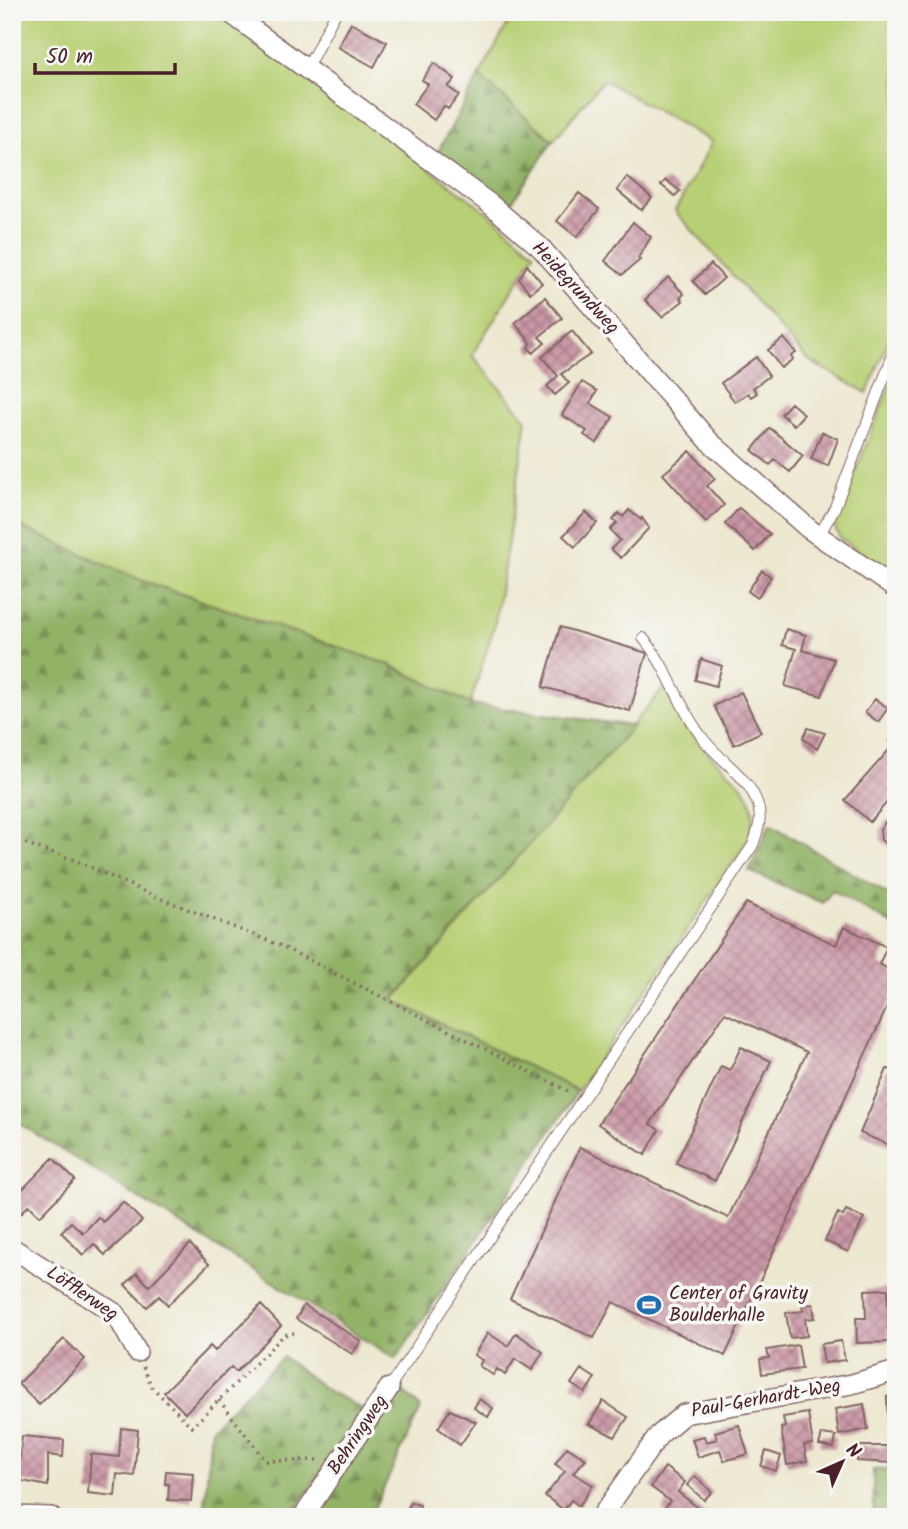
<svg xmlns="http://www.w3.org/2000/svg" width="908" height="1529" viewBox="0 0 908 1529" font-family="Kalam,sans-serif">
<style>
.grass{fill:#b8d075;stroke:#817850;stroke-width:2}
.forest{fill:url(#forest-firs);stroke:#6e6848;stroke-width:2}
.building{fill:url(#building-cross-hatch)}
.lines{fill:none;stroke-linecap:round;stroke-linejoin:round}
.lane-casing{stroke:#836565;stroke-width:12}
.street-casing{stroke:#836565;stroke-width:22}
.path{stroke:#836565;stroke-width:3.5;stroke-dasharray:2 5;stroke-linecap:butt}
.lane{stroke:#fff;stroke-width:10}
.street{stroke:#fff;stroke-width:19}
.labels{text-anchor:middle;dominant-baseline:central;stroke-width:7;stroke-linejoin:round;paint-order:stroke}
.street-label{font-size:19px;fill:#4a1f2b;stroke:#f6f6f2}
.poi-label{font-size:19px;fill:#4a1f2b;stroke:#f6f6f2;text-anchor:start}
</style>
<defs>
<pattern id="forest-firs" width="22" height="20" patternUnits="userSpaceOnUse" patternTransform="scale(1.75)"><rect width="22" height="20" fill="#92b266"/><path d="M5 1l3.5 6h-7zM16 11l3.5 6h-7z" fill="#799054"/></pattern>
<pattern id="building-cross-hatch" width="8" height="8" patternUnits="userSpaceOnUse" patternTransform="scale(1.75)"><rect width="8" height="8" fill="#ca97a6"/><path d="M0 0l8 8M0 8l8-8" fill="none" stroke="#a67b87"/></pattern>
</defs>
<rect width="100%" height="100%" fill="#f6f6f2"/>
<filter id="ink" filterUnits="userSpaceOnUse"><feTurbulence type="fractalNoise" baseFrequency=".0143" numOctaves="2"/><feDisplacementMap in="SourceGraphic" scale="14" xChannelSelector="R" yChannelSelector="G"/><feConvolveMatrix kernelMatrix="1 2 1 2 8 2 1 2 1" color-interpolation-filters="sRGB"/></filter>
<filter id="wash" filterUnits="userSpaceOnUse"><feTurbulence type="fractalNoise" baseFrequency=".00686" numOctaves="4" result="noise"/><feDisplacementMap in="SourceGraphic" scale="28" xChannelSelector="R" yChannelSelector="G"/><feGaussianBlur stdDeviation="1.57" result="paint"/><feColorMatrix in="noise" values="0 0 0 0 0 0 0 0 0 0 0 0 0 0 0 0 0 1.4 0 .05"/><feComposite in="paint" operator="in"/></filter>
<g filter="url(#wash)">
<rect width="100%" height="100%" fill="#ede8d0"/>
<!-- grass -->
<path class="grass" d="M12 12H218L486 211 535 253 472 355 527 420 495 623 470 704 390 665 140 580 12 523Z
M514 12H896V323L867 393 808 360 675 211 712 142 603 80 553 141 479 76Z
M896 370V578L840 538 834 526Z
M664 688C675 707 686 726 699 743 726 776 768 790 748 840L578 1091 393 1001Z"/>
<!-- forest -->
<path class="forest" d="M479 76 553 141 508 208 436 155Z
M12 523 140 580 390 665 470 704 633 726 393 1000 578 1091 396 1359 12 1119Z
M770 824 896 899V927L832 890 823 903 749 871Z
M283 1357 328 1391 363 1409 291 1517 204 1516 211 1428Z
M401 1389 421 1408 370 1517H312Z
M896 1469V1517H874L873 1470Z"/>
<g id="blocks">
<!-- building -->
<path class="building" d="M351 23 387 42 374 67 338 47Z
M434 63 455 79 448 87 459 95 448 109 444 106 434 120 413 104 428 84 422 80Z
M627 177 652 198 641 210 617 190Z
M666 180 680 191 675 196 661 185Z
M579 193 599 209 577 237 557 221Z
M633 222 651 237 638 258 640 260 622 275 605 261Z
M711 264 724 278 705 295 693 281Z
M527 265 542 283 530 293 519 279Z
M668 277 684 294 680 298 683 301 662 317 645 300Z
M545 297 562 318 539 337 545 343 533 353 528 347 531 343 515 323Z
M572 331 591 354 561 374 569 383 555 395 547 386 558 376 542 357Z
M784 338 796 353 791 356 793 359 781 368 768 350Z
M756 357 769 376 753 388 757 393 751 397 748 393 735 402 721 383Z
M582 382 597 391 590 403 613 417 597 443 584 435 587 431 562 415Z
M791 403 804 414 794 425 781 414Z
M770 428 803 456 790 472 775 460 770 465 752 450Z
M822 432 838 439 828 466 811 459Z
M690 451 715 479 707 486 724 505 706 522 663 474Z
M739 508 770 534 755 551 725 524Z
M629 510 641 520 642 518 649 528 621 558 611 549 620 540 610 530 617 523 613 520 619 513 623 517Z
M586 512 597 523 575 547 563 536Z
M762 570 771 577 757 598 748 591Z
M560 627 647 653 630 711 543 687Z
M786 629 806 635 802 650 834 659 822 696 785 686 796 649 782 645Z
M701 659 722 666 716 686 695 680Z
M741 692 761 732 734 745 714 706Z
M875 699 888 708 878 722 865 712Z
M808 728 825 733 817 749 803 738Z
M896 732V747L889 742Z
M889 750 896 756V806L888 801 870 822 845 800Z
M896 819V847H890L881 840 880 830 886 821Z
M746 903 836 945 844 927 887 947 879 964 896 973V988L725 1356 613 1302 594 1338 510 1299 580 1147 728 1218 807 1052 725 1013 650 1124 659 1130 645 1155 598 1124Z
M741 1047 771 1061 715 1181 676 1163 721 1066 730 1070Z
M887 1069 896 1070V1148L860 1133Z
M53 1158 75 1180 40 1216 29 1205 18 1216 12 1210V1189L18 1194Z
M123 1202 142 1221 105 1255 94 1244 83 1255 61 1232 71 1222 83 1233 98 1217 103 1222Z
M846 1210 864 1218 848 1252 825 1241 838 1213 843 1216Z
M190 1244 209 1264 168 1305 159 1296 147 1307 125 1285 137 1273 149 1286Z
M888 1289V1342L857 1343 856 1318H866L865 1290Z
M813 1304 815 1318 805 1319 807 1336 790 1338 786 1313 803 1311 802 1305Z
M261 1305 281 1326 236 1372 231 1367 185 1413 164 1392 210 1346 215 1351Z
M304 1305 361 1341 352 1354 296 1319Z
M488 1333 508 1346 516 1333 543 1352 532 1370 515 1359 505 1375 497 1369 493 1375 479 1366 482 1360 474 1355Z
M64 1339 85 1359 39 1405 18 1384Z
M841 1341 845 1360 824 1363 821 1344Z
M798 1345 802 1369 762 1374 760 1359 769 1358 767 1350Z
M581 1369 595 1378 585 1393 571 1384Z
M896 1396V1421L888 1422 887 1397Z
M479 1399 493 1408 488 1417 474 1408Z
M603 1401 628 1417 615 1437 589 1424Z
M864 1404 868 1429 839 1435 835 1409Z
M450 1410 476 1422 460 1445 438 1428Z
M808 1413 813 1444 804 1445 807 1461 787 1465 781 1428 785 1427 783 1417Z
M739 1425 748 1454 724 1461 720 1450 698 1457 692 1439 704 1436 706 1442 717 1439 715 1432Z
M121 1428 138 1430 134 1476 117 1474 115 1496 88 1493 91 1454 119 1457Z
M822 1434 836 1436 834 1448 819 1445Z
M22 1436 64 1440 63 1457 48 1455V1486L12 1479V1457L20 1458Z
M858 1446H893L892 1463 857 1461Z
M567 1447 586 1459 573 1473 593 1485 579 1506 571 1500 564 1510 545 1496 565 1471 555 1464Z
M766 1451 781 1456 776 1471 761 1466Z
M665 1467 685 1482 678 1492 707 1515 705 1517H670L662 1511 670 1501 651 1487Z
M166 1471 193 1473 191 1501 168 1500 169 1484H165Z
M695 1476 712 1492 704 1500 687 1485Z
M410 1502 420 1505 417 1517H405Z"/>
</g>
</g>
<g filter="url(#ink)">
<use href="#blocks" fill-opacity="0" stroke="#836565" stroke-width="2"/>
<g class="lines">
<!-- lane casing -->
<g class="lane-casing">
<path id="lane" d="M306 70 336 12
M819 536 835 507 896 347
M389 1388 753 845C758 830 763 818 757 802 747 776 722 762 705 741 679 709 669 668 643 638"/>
</g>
<!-- street casing -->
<g class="street-casing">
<path id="street" d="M229 12 490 204 541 248 710 442 809 529 896 589
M12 1248 116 1314 137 1352
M12 1516 51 1517
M303 1517 389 1388
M601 1517 659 1435 684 1414 852 1384 896 1371"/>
</g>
<!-- path -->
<path class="path" d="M12 839 77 861 154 896 279 945 572 1093
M143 1367 152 1387 192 1427 284 1335 299 1332
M219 1400 266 1461 320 1460"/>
<!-- lane -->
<use href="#lane" class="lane"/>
<!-- street -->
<use href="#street" class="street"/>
</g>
</g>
<!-- icons -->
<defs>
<g id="stadium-bare" transform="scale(1.89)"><path d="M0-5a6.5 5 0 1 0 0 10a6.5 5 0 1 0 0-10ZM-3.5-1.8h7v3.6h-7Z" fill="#1f6fb2" stroke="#f6f6f2" stroke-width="2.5" paint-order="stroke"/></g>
</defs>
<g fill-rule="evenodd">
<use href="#stadium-bare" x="649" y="1305"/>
</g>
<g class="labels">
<!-- street labels -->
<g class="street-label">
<text transform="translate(575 288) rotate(47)">Heidegrundweg</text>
<text transform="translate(82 1294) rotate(34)">Löfflerweg</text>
<text transform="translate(766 1399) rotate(-10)">Paul-Gerhardt-Weg</text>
<text transform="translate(358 1435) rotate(-56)">Behringweg</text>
</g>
<!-- poi labels -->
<g class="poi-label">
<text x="669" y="1294">Center of Gravity<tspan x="669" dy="22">Boulderhalle</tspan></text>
</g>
</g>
<!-- margin -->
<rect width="908" height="1529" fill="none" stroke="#f6f6f2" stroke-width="42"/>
<!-- north arrow -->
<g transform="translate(842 1462) rotate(45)" stroke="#f6f6f2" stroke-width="5" paint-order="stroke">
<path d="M0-5L12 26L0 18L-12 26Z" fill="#4a1f2b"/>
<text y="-10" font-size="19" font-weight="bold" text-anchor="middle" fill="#4a1f2b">N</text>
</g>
<!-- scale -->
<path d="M35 63v10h140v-10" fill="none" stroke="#4a1f2b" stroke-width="3.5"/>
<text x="46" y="63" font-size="21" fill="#4a1f2b" stroke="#f6f6f2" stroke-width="5" paint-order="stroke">50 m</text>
</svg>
